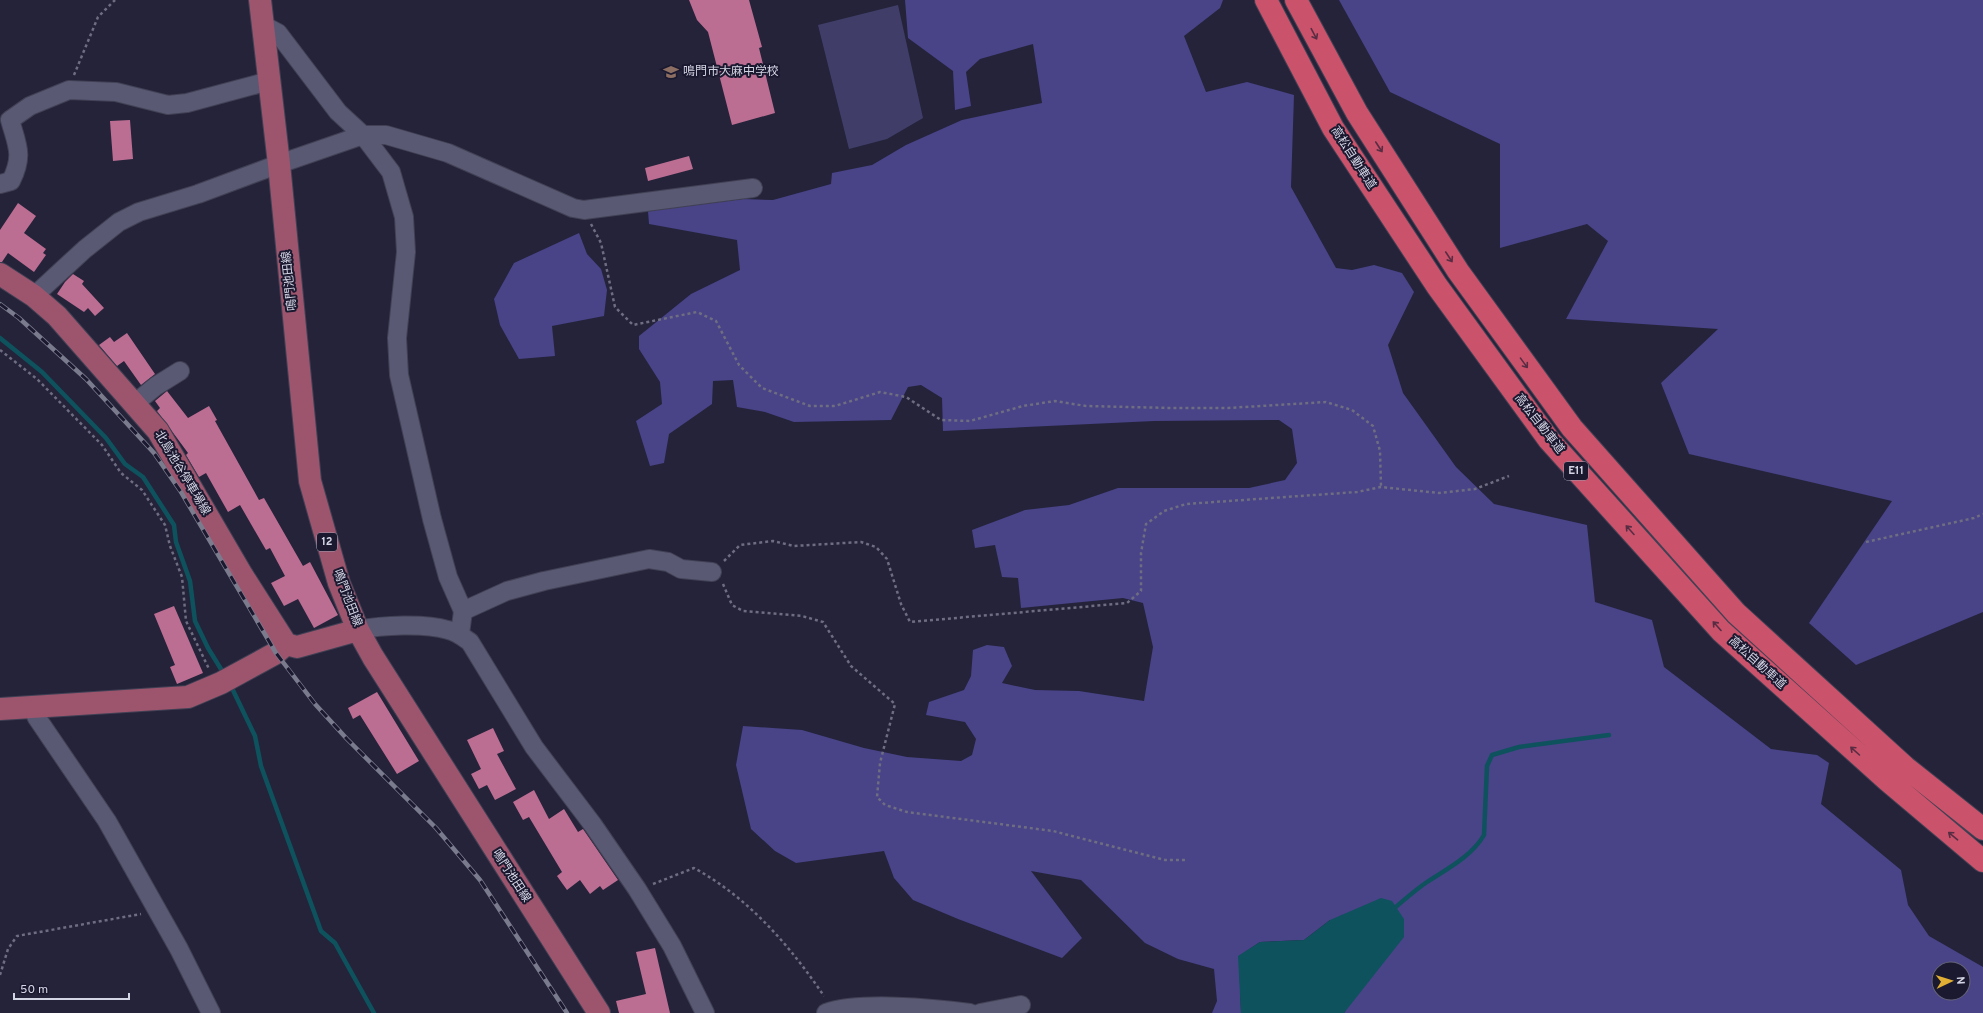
<svg xmlns="http://www.w3.org/2000/svg" width="1983" height="1013" viewBox="0 0 1983 1013" font-family="Overpass,'Noto Sans JP',sans-serif">
<style>
.green{fill:#403e69}
.forest{fill:#494387;fill-rule:evenodd}
.water{fill:#0e525e}
.lines{fill:none;stroke-linecap:round;stroke-linejoin:round}
.stream{stroke:#0e525e;stroke-width:4.5}
.building{fill:#bc6d92}
.minor-casing{stroke:#414054;stroke-width:20}
.major-casing{stroke:#414054;stroke-width:24}
.highway-casing{stroke:#414054;stroke-width:24}
.path{stroke:#6e6d81;stroke-width:2.5;stroke-dasharray:3 3;stroke-linecap:butt}
.minor{stroke:#595974;stroke-width:18}
.major{stroke:#9d556e;stroke-width:22}
.highway{stroke:#ca526a;stroke-width:22}
.rail-casing{stroke:#7b7b8e;stroke-width:4.5}
.rail{stroke:#1b1930;stroke-width:3;stroke-dasharray:9;stroke-linecap:butt}
.oneway{stroke:#582d44}
.labels{text-anchor:middle;dominant-baseline:central;stroke-width:4;stroke-linejoin:round;paint-order:stroke}
.shield{fill:#1b1930;stroke:#9c9dae;stroke-width:1}
.shield-label{font-size:11px;font-weight:bold;fill:#d4d5e4}
.poi-label{font-size:12px;fill:#d4d5e4;stroke:#1b1930;text-anchor:start}
.street-label{font-size:12px;fill:#d4d5e4;stroke:#1b1930}
</style>
<rect width="100%" height="100%" fill="#24233a"/>
<!-- green -->
<path class="green" d="M898 5 923 118 887 139 849 149 818 25Z"/>
<!-- forest -->
<path class="forest" d="M905 0H1223L1220 8 1184 36 1206 92 1247 82 1294 95 1291 187 1336 268 1352 270 1374 265 1402 273 1414 292 1388 345 1403 393 1456 467 1494 504 1587 525 1595 602 1652 620 1664 667 1771 749 1817 755 1829 763 1821 804 1901 870 1908 905 1929 936 1983 967V1013H1344L1346 1010 1330 920 1304 940 1260 942 1239 956 1241 1013H1212L1217 1001 1214 969 1178 959 1145 943 1081 880 1031 871 1082 938 1062 958 958 919 913 900 894 878 884 851 796 863 775 851 751 829 736 765 743 726 802 730 864 748 907 757 961 761 972 755 976 739 965 722 926 715 929 702 964 690 971 676 973 650 987 645 1004 647 1012 666 1002 683 1035 690 1079 691 1144 701 1153 647 1143 603 1123 598 1021 608 1018 578 1002 577 995 545 975 548 972 530 1025 510 1069 505 1118 488H1249L1285 480 1297 463 1292 429 1279 420 1154 421 943 431 942 398 921 385 908 387 891 420 794 422 765 412 737 407 733 380 713 381 712 404 669 434 664 463 650 466 636 421 662 404 660 382 639 349V336L691 294 740 270 737 240 649 224 648 211 743 199 773 200 831 184 832 173 872 165 906 145 962 120 1042 103 1033 44 980 59 966 72 971 106 955 110 953 71 908 38ZM1939 969H1963V993H1939Z
M1339 0H1983V612L1856 665 1809 623 1892 501 1689 454 1661 383 1718 329 1566 319 1608 241 1587 224 1500 248V144L1390 92Z
M579 233 587 254 601 269 607 290 604 316 552 326 555 356 519 359 500 325 494 299 514 263Z"/>
<!-- water -->
<path class="water" d="M1381 898 1392 901 1404 919V937L1344 1013H1241L1238 956 1260 942 1304 940 1330 920Z"/>
<g class="lines">
<!-- stream -->
<path class="stream" d="M0 338 42 372 106 438 125 464 143 477 174 525 176 542 190 581 195 621 208 648 224 674
M230 684 255 736 261 766 321 931 335 943 374 1013
M1391 911C1403 901 1415 890 1427 882 1447 869 1472 856 1484 835L1487 766 1492 755 1519 747 1609 735"/>
</g>
<!-- building -->
<path class="building" d="M689 0H749L762 47 759 48 775 113 732 125 708 32 697 20Z
M130 120 133 159 113 161 110 121Z
M689 156 693 169 648 181 645 168Z
M18 203 36 216 24 233 46 249 43 253 46 255 34 272 8 253 2 262H0V230Z
M73 274 84 281 82 284 104 308 95 316 88 308 84 312 57 294 65 282Z
M127 333 155 374 141 385 124 361 117 366 99 345 110 337 114 342Z
M167 391 188 418 209 406 217 420 215 421 259 500 264 498 303 566 310 562 338 615 314 628 298 599 284 606 271 583 285 576 270 548 266 550 240 505 228 512 206 473 199 477 186 455 188 453 157 411 160 408 155 401Z
M174 606 203 673 177 684 170 667 175 665 154 614Z
M377 692 419 761 397 774 360 715 353 719 348 708Z
M493 728 504 751 497 754 516 789 495 800 487 785 479 789 471 774 481 769 467 740Z
M534 790 549 819 564 809 578 832 583 829 618 880 603 890 600 886 590 894 580 880 567 890 557 876 562 872 529 817 523 820 513 802Z
M655 948 670 1013H619L616 1001 646 994 636 952Z"/>
<g class="lines">
<!-- minor casing -->
<g class="minor-casing">
<path id="minor" d="M263 25 278 33 338 112 363 135 391 172 404 217 406 252 397 338 399 375 432 519 448 577 463 611 460 634
M0 184 11 181C24 155 17 145 10 120L30 106 69 90 116 92 168 105 187 103 269 81
M34 296 85 249 119 222 139 212 198 194 279 164 363 135H386L448 153 573 208 584 210 753 188
M134 404 156 386 180 371
M463 611 507 591 544 581 649 559 668 562 681 569 712 572
M358 630C382 625 425 623 448 630 457 632 463 637 470 642L534 747 593 825 637 889 672 946 705 1013
M32 707 37 718 107 821 179 949 211 1013
M826 1013C859 1001 934 1008 970 1013
M980 1013 1021 1005"/>
</g>
<!-- major casing -->
<g class="major-casing">
<path id="major" d="M260 0 279 164 310 481 339 583 358 630 373 657 599 1013
M0 274 34 296 57 316 158 431 242 575 286 644 297 647 358 630
M0 709 188 697 221 683 276 653 286 644"/>
</g>
<!-- highway casing -->
<g class="highway-casing">
<path id="highway" d="M1266 0 1333 128 1437 286 1549 440 1721 631 1887 780 1983 861
M1296 0 1357 113 1458 271 1572 428 1736 613 1905 767 1983 829"/>
</g>
<!-- path -->
<path class="path" d="M74 75 98 17 115 0
M591 224 601 243 615 307 633 325 697 312 716 321 739 365 762 388 810 406H835L880 392 906 397 941 420 970 421 1023 406 1055 401 1086 406 1172 408H1228L1326 402 1352 410 1373 426 1380 451 1381 487
M0 350 37 379 102 445 121 473 142 490 165 525 170 546 182 577 186 621 209 669
M1866 542 1974 518 1983 514
M724 561 740 545 773 541 794 546 861 542 876 547 887 559 901 604 910 622 1127 603 1141 591V553L1146 524 1164 511 1186 504 1357 492 1381 487 1439 493 1475 489 1509 476
M723 584 732 605 743 611 802 616 823 622 851 666 895 704 880 763 877 797 885 805 907 812 1053 831 1165 860H1187
M653 884 694 868C749 898 790 946 824 996
M0 975 8 949 17 936 141 914"/>
<!-- minor -->
<use href="#minor" class="minor"/>
<!-- major -->
<use href="#major" class="major"/>
<!-- highway -->
<use href="#highway" class="highway"/>
<!-- rail casing -->
<g class="rail-casing">
<path id="rail" d="M0 304 19 318 86 379 154 453 181 492 276 653 315 704 347 739 436 828 480 880 567 1013"/>
</g>
<!-- rail -->
<use href="#rail" class="rail"/>
</g>
<!-- one-way arrows -->
<defs><path id="oneway-shaft" d="M-6 0H5M1.5-3L5.5 0L1.5 3" fill="none" stroke-width="1.6" stroke-linecap="round" stroke-linejoin="round"/></defs>
<g class="oneway">
<use href="#oneway-shaft" transform="translate(1314 34) rotate(62)"/>
<use href="#oneway-shaft" transform="translate(1379 147) rotate(57)"/>
<use href="#oneway-shaft" transform="translate(1449 257) rotate(57)"/>
<use href="#oneway-shaft" transform="translate(1524 363) rotate(54)"/>
<use href="#oneway-shaft" transform="translate(1630 530) rotate(-132)"/>
<use href="#oneway-shaft" transform="translate(1717 626) rotate(-132)"/>
<use href="#oneway-shaft" transform="translate(1855 751) rotate(-138)"/>
<use href="#oneway-shaft" transform="translate(1953 836) rotate(-140)"/>
</g>
<!-- icons -->
<defs>
<g id="school-bare" transform="scale(1.2)"><path d="M0-5L7-2L0 1L-7-2ZM-4 1L0 2.5L4 1V4Q0 6-4 4Z" fill="#8d6e63" stroke="#1b1930" stroke-width="2.5" paint-order="stroke"/></g>
</defs>
<g fill-rule="evenodd">
<use href="#school-bare" x="671" y="72"/>
</g>
<g class="labels">
<!-- shield labels -->
<g class="shield">
<rect x="1564" y="462" width="24" height="18" rx="3"/>
<rect x="317" y="533" width="20" height="18" rx="3"/>
</g>
<g class="shield-label">
<text x="1576" y="471">E11</text>
<text x="327" y="542">12</text>
</g>
<!-- poi labels -->
<g class="poi-label">
<text x="683" y="72">鳴門市大麻中学校</text>
</g>
<!-- street labels -->
<g class="street-label">
<text transform="translate(1353 158) rotate(57)">高松自動車道</text>
<text transform="translate(290 281) rotate(-96)">鳴門池田線</text>
<text transform="translate(1539 424) rotate(52)">高松自動車道</text>
<text transform="translate(182 473) rotate(59)">北島池谷停車場線</text>
<text transform="translate(347 598) rotate(69)">鳴門池田線</text>
<text transform="translate(1757 663) rotate(42)">高松自動車道</text>
<text transform="translate(511 876) rotate(57)">鳴門池田線</text>
</g>
</g>
<!-- north arrow -->
<g transform="translate(1951 981) rotate(86)"><circle r="19" fill="#1b1930" stroke="#656478"/>
<path d="M0-3L7 15L0 10L-7 15Z" fill="#e1af34"/>
<text y="-6" font-size="11" font-weight="bold" text-anchor="middle" fill="#d4d5e4">N</text>
</g>
<!-- scale -->
<path d="M14 993v6h115v-6" fill="none" stroke="#d4d5e4" stroke-width="2"/>
<text x="20" y="993" font-size="12" fill="#d4d5e4" stroke="#1b1930" stroke-width="3" paint-order="stroke">50 m</text>
</svg>
